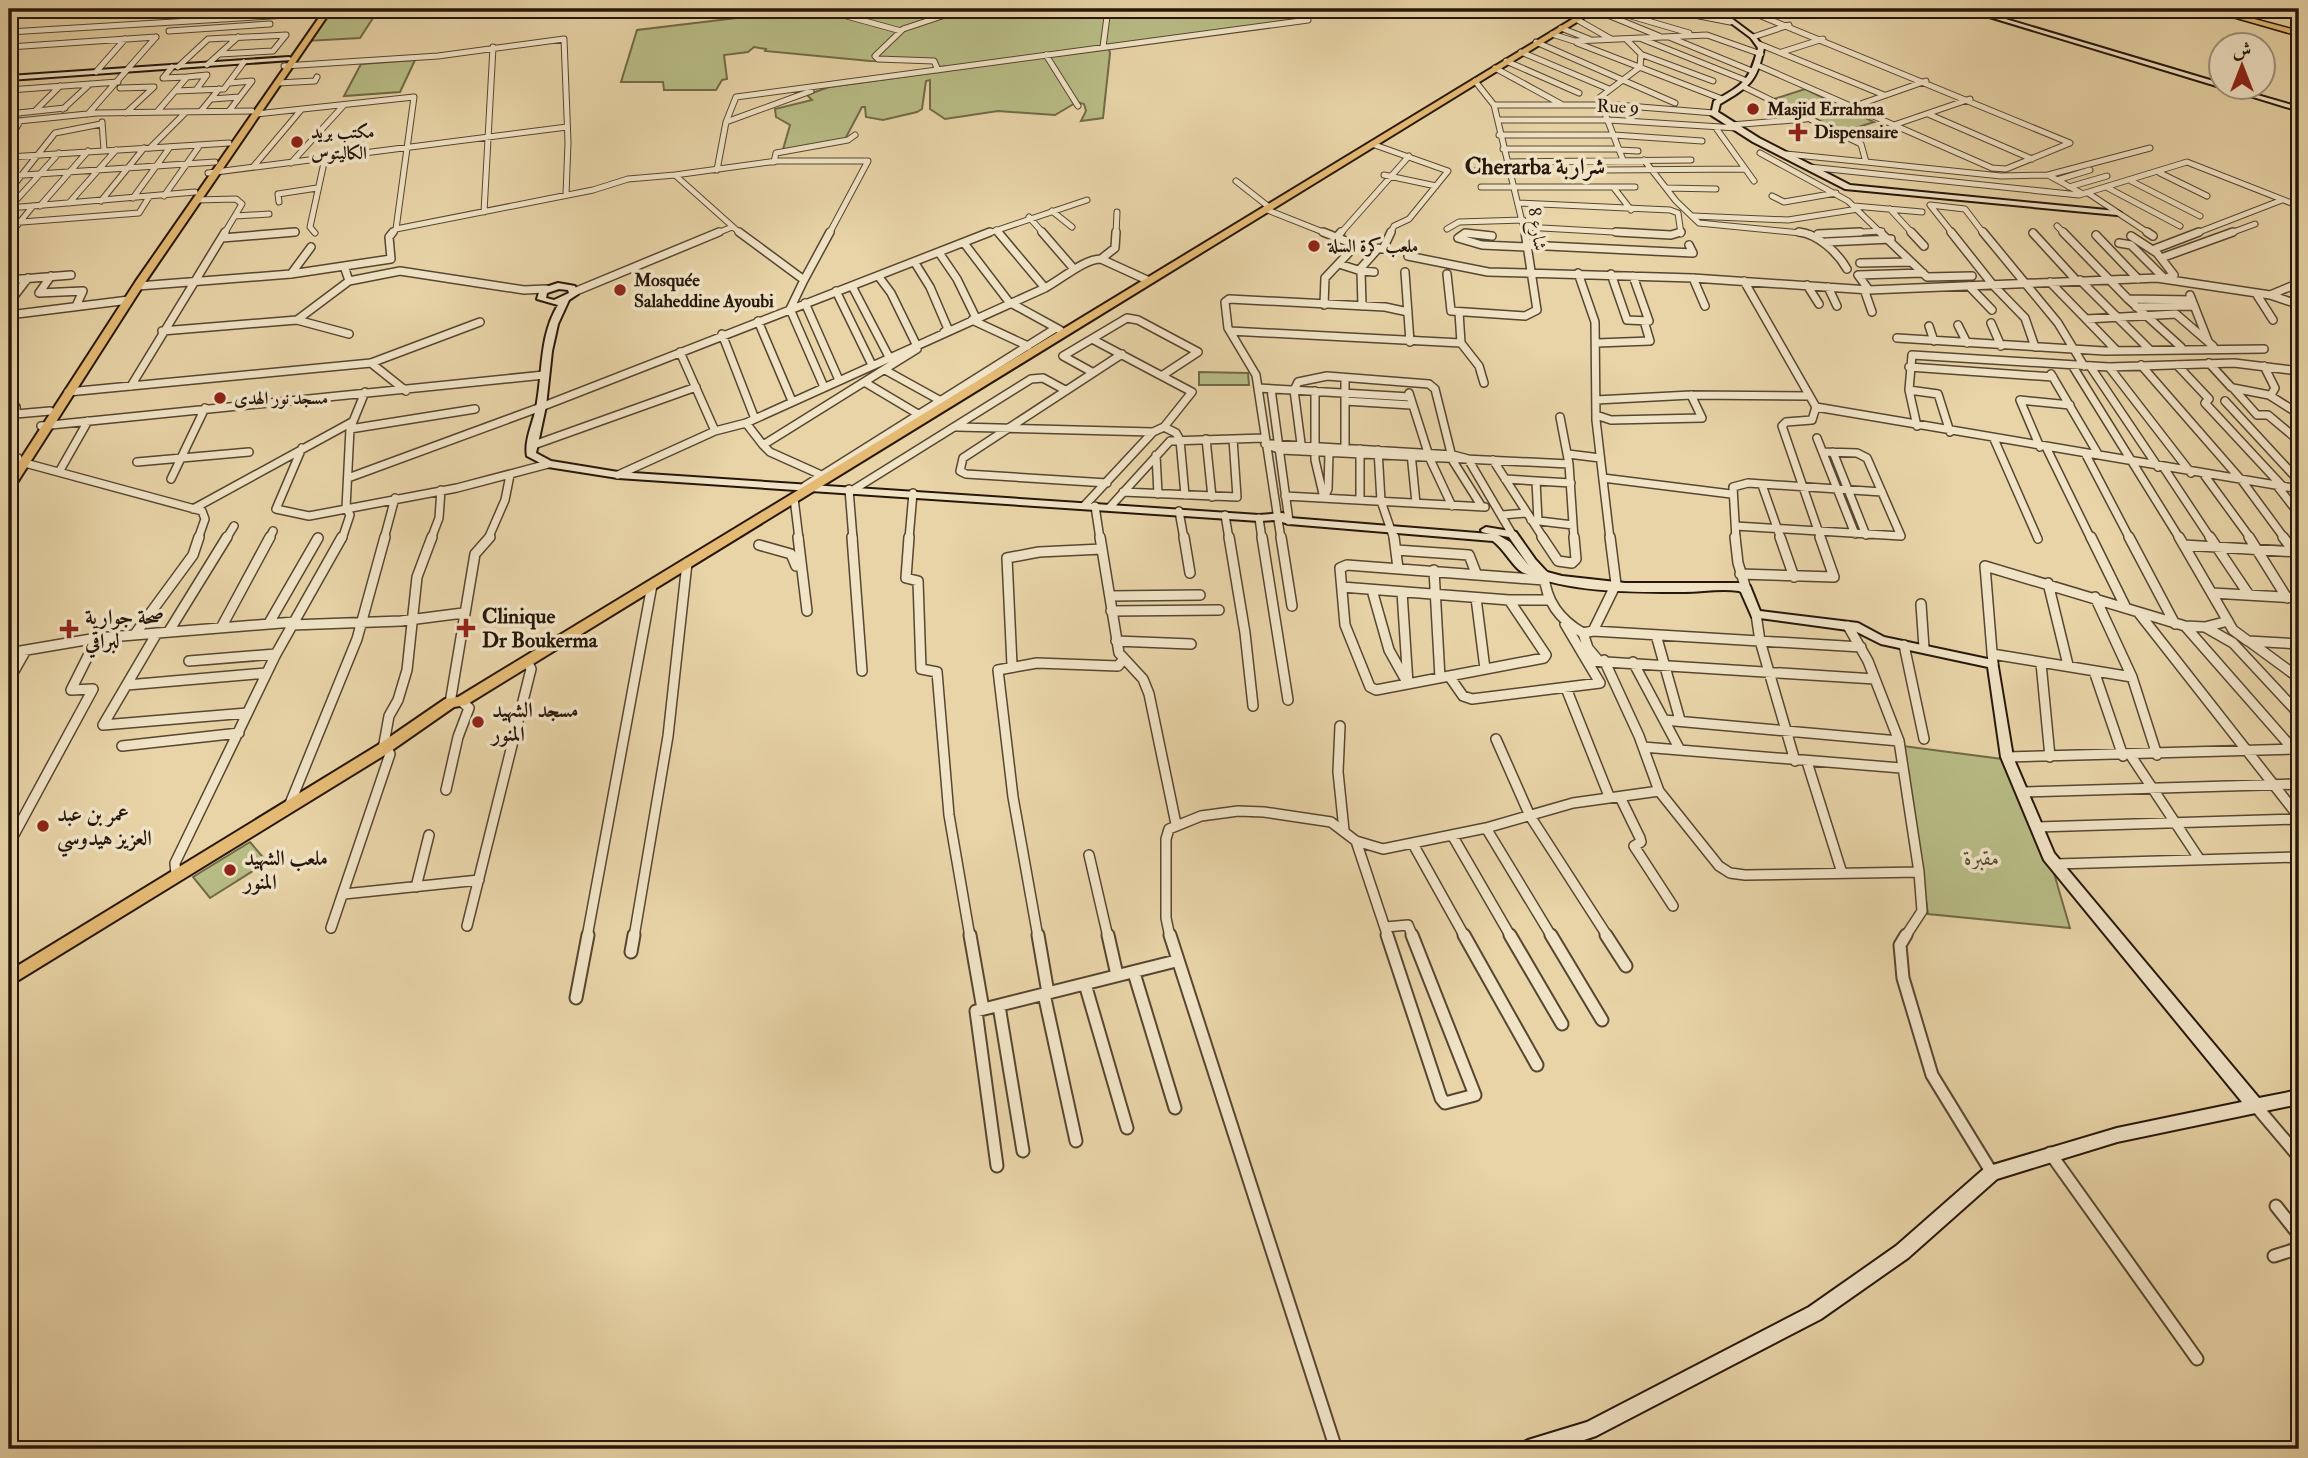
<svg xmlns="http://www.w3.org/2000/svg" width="2308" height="1458" viewBox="0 0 2308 1458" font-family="'IM FELL Double Pica',Amiri,serif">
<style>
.green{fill:#b8bc85;stroke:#706a48;stroke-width:2}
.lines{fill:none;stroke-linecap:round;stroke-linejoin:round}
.street-far3-casing{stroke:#574631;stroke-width:7}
.street-far2-casing{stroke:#574631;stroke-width:10}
.street-far1-casing{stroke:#574631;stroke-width:12}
.street-casing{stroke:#574631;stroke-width:15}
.secondary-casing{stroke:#27170a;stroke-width:4}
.primary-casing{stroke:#27170a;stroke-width:4}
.highway-casing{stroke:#27170a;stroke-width:3}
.street-far3{stroke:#f0e3c6;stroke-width:5}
.street-far2{stroke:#f0e3c6;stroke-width:7}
.street-far1{stroke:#f0e3c6;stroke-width:9}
.street{stroke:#f0e3c6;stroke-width:11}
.secondary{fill:#f0e3c6;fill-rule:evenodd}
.primary{fill:#e4ba74;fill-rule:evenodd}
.highway{fill:#e4ba74;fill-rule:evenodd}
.poi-dot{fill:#8f2418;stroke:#f0e3c6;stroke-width:2.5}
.labels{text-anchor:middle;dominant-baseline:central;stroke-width:7;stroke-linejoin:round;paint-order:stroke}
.far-street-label{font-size:18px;fill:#27170a;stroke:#f0e3c6}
.far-poi-label{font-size:18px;font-weight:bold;fill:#27170a;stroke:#f0e3c6;text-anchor:start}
.poi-label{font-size:21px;font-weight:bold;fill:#27170a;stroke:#f0e3c6;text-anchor:start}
.park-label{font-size:21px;font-style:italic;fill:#52492f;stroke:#f0e3c6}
.far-district-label{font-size:23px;font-weight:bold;fill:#27170a;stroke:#f0e3c6}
</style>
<rect width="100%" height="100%" fill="#e8d4a7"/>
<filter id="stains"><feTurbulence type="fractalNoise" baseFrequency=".00286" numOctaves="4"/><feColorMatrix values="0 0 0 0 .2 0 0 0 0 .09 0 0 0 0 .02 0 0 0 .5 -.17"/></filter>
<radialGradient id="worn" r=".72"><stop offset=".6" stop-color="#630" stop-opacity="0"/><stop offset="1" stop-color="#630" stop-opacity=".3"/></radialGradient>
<!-- green -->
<path class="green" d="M811 9H1335L1284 22 1108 46 1110 53 1103 118 1081 121 1086 111 1084 104 1077 102 1055 115 998 111 945 119 930 109V80L926 81 922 109 917 112 883 120 866 117 865 107H862L844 141 782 153 790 125 776 117 775 109 812 100 807 95 829 87 1003 63 936 67 934 62 870 61 765 51 766 49 754 47 748 52 724 55 727 79 722 80 716 90H664L663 82H621L637 30Z
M375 15 360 38 307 41 322 18Z
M415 60 400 92 344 96 361 64Z
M1805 89 1874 122 1843 132 1774 99Z
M1199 372 1248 373 1249 385H1199Z
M1903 746 2002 759 2049 856 2070 928 1928 914Z
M250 842 267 862 210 898 193 877Z"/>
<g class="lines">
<!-- street-far3 casing -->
<g class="street-far3-casing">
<path id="street-far3" d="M83 9 79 13 144 9
M1593 9 1659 36
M1607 9 1689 33
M1664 9 1730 22
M1744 9 2070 143 2006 169 1992 168 1757 65
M843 15 901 31
M9 16 18 9
M1576 19 1611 39
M1561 28 1589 39
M169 31 270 24
M9 32 320 13
M1552 34 1574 41 1707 35 1761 54
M1669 37 1752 71
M1753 37 1789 25
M1642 39 1747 81
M1536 42 1675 103
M1577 43 1722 99
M1759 44 1884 95
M9 47 156 37
M1103 47 1108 9
M1521 52 1609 89
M1782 52 1823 39
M1046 55 1078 106
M1643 55 1713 81
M1506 61 1579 93
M207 65 238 37
M284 66 438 56 564 39 568 142 566 195
M178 67 208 39 286 35 273 51 220 54
M1495 68 1561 104
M938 70 934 61 878 59 875 56 903 29 963 9
M96 72 125 39
M187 77 207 75 196 90
M1475 81 1494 105 1525 234
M229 83 252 81 229 111
M278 83 315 81 317 77
M1744 87 1861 144 1866 162 1786 154
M120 88 154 87 126 113
M9 90 118 82
M176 91 224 89 244 62
M212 99 239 97
M1494 105H1616L1714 113
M1852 107 1926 81
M63 109 90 84
M35 111 60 86
M201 111 219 89
M157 112 187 77 163 78 172 67
M9 114 65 108
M88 114 156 37
M256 114 414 97 396 229 392 234
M1928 114 2032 159
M1498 120H1609L1737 128
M9 122 97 113 252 111
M102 122 104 150
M726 122 811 91
M1731 125 1806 119
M1894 125 1970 99
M1716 128 1754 181
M1499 135H1614L1702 141
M9 141 20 121
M1372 144 1448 171 1409 219 1394 226 1390 234
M150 148 186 112
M1503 149H1619
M1619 150 1638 151
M1760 153 1848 201 1882 234
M9 157 229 143
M1623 160 1599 98 1640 67 1641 54 1626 39
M1644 160 1676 201 1699 223 1811 234
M774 162 776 153 848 140 855 135
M1507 162 1691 160
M1866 162 2001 176 2048 175
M291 163 344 105
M253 167 301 110
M1809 167 2079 195 2187 162 2299 206
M717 170 726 122 736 97 1308 20
M1603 170 1745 169
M1469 171H1509
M208 173 567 127
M2160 173 2207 196
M675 175 777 161H868L829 234
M1384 175 1436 186
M9 176 215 162
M2057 180 2090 170
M1236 181 1269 207
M2131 181 2200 216
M1481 187H1635
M2069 187 2107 176
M1614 188 1631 210
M1667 188 1716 189
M2108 188 2180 226
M9 191 55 133 101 124
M2081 193 2048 175 2150 148
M2088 193 2150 234
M164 196 200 145
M1772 196 1784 202 1836 193
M133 198 170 147
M196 200 236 199 242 204 224 234
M101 201 144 148
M279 202 278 194 317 188
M69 203 116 150
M1519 203 1670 210 1678 213 1681 234
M40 206 88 151
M1854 206 1922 212
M9 208 195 192
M9 208 59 153
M1265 209 1328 234
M1890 209 1913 234
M1052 211 1072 227
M484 212 493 47
M235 216 269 214
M1693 216 1788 220 1858 209
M1029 217 1044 234
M9 223 139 213 149 197
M2057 226 2065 234
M1524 227 1649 234
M396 229 593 190 628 179 675 175 741 234
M1447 229 1459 222 1523 220
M996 230 999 234
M315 233 310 227 325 158
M10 234 33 206
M273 234 295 232
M715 234 732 227
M986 234 1087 200
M1116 234 1117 212
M1340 234 1409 156
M1464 234H1472
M1823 234 1882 231
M1953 234 1930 205 1965 209 1984 234
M2194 234 2282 200
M2228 234 2255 224"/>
</g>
<!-- street-far2 casing -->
<g class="street-far2-casing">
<path id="street-far2" d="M739 232 804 280 790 309 824 387
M998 232 1045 288
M1042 232 1074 269
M1116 232 1115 248 1101 259 1147 280
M1323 232 1356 245 1383 249 1391 232
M1616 232 1671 235 1681 232
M1799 232C1818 234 1838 253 1847 269
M1880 232 1927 277 1972 276
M1911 232 1924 246
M1951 232 1993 285 2025 318 2035 347
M1983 232 2058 323 2084 366
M2063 232 2128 299
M2147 232 2153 236
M2033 233 2076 280
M1818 234 1860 232
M9 235 11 232
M2096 235 2138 279
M1492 236 1465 233 1458 238 1482 245 1526 247
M2131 236 2157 253 2174 275 2168 277
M222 238 295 232
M1336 238 1341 232
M1826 242 1891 239
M964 243 1009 302 1060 330
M2119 243 2131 245 2164 278
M1526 245 1693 253 1689 245
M2152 250 2199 232
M940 254 957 279 976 318
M1408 256 1488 272 1693 278 1869 290 2157 278 2270 295 2299 283
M2161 258 2233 232
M915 263 930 287 948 329 944 332
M1860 263 1911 262
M1339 264 1361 271 1362 306
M344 266 349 281 400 271 524 290 546 289
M1360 269 1376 251
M1361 271 1374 272
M1405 272 1410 342
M1578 273 1595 322 1596 420 1610 539
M291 274 311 247
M1447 274 1451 311 1525 316 1537 310 1525 232
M1611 274 1627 320 1649 321 1633 276
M51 276 39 293 83 291 76 306
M879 277 891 293 916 344
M1693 278 1705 306
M9 280 71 275
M804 280 830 232
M2080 280 2150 350
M1744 281 1816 407 2299 489
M2050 282 2086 319
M1807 285 1819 304
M138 286 291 274 391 259 389 237 393 232
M852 286 889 357
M1969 286 1992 310
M1828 287 1837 306
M1864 289 1872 312
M1869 290 1858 275 1923 273
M836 291 872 365
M574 292 719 232
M2190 295 2208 341
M2257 295 2273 320
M2270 295 2294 303 2299 310
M9 303 28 278
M805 303 839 380
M1324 305 1325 278 1356 245
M2136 307 2194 306
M1459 312 1461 343 1479 366 1484 383
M9 315 129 300
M297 320 349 334
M972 320 1028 346
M758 321 792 401
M1991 323 2001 346
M1958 325 1967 343
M1929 326 1934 341
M162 331 297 320 349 281
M1230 331 1461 343
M722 334 755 419
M1897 338 2105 351 2264 349
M1597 343 1650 341 1644 321
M2181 347 2128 299 2192 300
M2116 350 2086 319 2176 314 2213 346
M680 352 715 431
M371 363 406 391
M2209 363 2231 387
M2072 365 2180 539
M2141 365 2243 482 2285 539
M2177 365 2209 399 2205 403 2284 488
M2090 366 2158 467
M2264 366 2275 388 2271 395
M1909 367 2053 377
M2109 367 2191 473
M885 370 941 401
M1092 372 1063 356 1127 318 1138 320 1198 352 1163 375
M2051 374 2098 454
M1345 378V452
M866 383 918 414
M131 386 225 232
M1258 388 1410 397
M1271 389 1289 521
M1909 390 1938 394 1950 432
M1315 391V460L1324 498
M68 392 371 363 480 322
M1409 393 1430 459 1452 506
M1596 400 1691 395 1807 396
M1345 401 1411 405
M2225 401 2299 481
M9 405 16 407V414
M1816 407 1812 420 1786 422 1782 426 1821 539
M2299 414 2269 395 2233 388 2257 415H2268L2299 441
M1596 415 1611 420 1702 418 1691 395
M1560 417 1569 464 1574 539
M9 420 16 414 50 411
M746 423 763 445
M41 426 544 375
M1917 426 1909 390 1912 355 2109 367 2234 363 2299 371
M957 427 1153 432
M1164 427 1176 433 1180 440 1185 495
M350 429 475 409
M1817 438 1855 534
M1206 439 1212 497
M1994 439 2038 539
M1265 444 1281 450 1569 464
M1271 444 1453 455 1468 459 1512 534
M531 446 696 387
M2040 447 2020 400 2070 405
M302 448 276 509 309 516 457 488 548 464
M1360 449V500
M2047 449 2091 539
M1378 450 1381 501 1394 539
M1302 451 1294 390 1298 382 1327 376 1429 384 1435 389 1453 461 1482 507
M1833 452 1866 535
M1411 453 1416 503
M2085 453 2130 539
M1568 454 1600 458
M1156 455 1158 494
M9 459 18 458
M1493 460 1544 539
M137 462 249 452
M25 463 202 511 205 519 198 539
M2164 468 2211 539
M59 472 88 421
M819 474 770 452 763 445 917 349
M618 475 715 431 746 423 1045 288C1062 279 1084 259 1101 259
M2205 476 2251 539
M348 478 541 407 990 232
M1603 478 1731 494
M171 479 205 408
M1505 479 1571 483
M1536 481 1538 521
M1107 483 966 474 960 471 963 458 1122 354
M1762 485 1781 539
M805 486 1056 328
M2278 487 2299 514
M849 489 853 539
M853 490 1031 379 1043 378 1065 390
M1123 492 1237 497 1233 439
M1285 496 1485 507
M794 498 799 539
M1324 498 1328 489 1329 453
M1085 505 1153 432 1164 427 1192 392 1092 339
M1095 506 1100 539
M1110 507 1170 441 1264 438
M193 509 352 422
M1179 511 1184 539
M1225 515 1229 539
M1502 515 1527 513
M1259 518 1262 539
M1531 520 1573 525
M1736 526 1901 536 1867 458 1857 453 1824 452
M226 539 234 526
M269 539 273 531
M342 539 350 515 346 508 350 429 365 392
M384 539 395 498
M431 539 439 518 441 490
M488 539 505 500 510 475
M909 539 913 493
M1281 539 1256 375 1228 328 1225 302 1229 299 1385 307 1408 312
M1736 539 1733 487 1748 483 1882 492"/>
</g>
<!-- street-far1 casing -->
<g class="street-far1-casing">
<path id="street-far1" d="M798 537 807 611
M852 537 862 671
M909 537 906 578 918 581 921 669 937 672 949 815 970 937
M1100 537 1119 653 1143 679 1149 694 1176 824
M1184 537 1190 573
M1229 537 1245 633 1253 706
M1262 537 1288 700
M1281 537 1292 606
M1394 537 1398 568
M1542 537 1558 561 1572 563 1576 559 1574 537
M1735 537 1738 563 1746 589
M1780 537 1794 577
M2091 537 2126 608
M2129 537 2175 624
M2179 537 2233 630 2248 641 2299 644
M2210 537 2249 595
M2249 537 2287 598
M2283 537 2299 558
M759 545 791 554 796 566
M2184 545 2298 552
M1396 550 1469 555 1476 573
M1434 570 1440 678
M1740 574 1834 577 1820 537
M1544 575C1546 602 1560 620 1583 633
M2048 583 2068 665
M1342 587 1509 600H1549
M1372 590 1389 650 1408 684
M1402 592 1408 684
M2212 593 2299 598
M1110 596 1200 595
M2095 597 2132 677 2157 755
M1476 598 1485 669
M1509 600 1546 655 1544 658 1376 690 1370 687 1345 625 1340 568 1347 565 1544 580
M1921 604 1924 648
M1111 611 1219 610
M2138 612 2299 817
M1756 614 1760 641 1795 761
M269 623 318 538
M292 625 401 621 463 613
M222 626 270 537
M2205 627 2233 643 2299 714
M169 631 227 537
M1593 631 1861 647
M135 634 193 555 199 537
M1656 635 1680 720
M1116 641 1191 644
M2250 642 2299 678
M1904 645 1924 739
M9 653 97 638 294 622
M1992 654 2132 677
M1598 660 1588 648 1583 633 1593 631 1616 584 1610 537
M1604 660 1639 736 1659 791 1719 866 1730 873 1745 875 1919 872 1899 741 1868 661 1848 626
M189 661 276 654
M1590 661 1875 679
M1633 662 1680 750
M2041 663 2050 757
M1993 664 1985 566 2185 626
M1012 665 1007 558 1039 552 1102 549
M2094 671 2123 756
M1449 676 1463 696 1472 699 1600 683 1565 624
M9 680 26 650
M127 685 266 673
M1566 688 1609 796
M450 703 475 554 490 537
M1664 720 1899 741
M103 725 247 713
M103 725 157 633
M1340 726 1338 772 1344 830
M1496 739 1530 816 1608 937
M122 746 239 733
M1643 747 1901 768
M383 749 389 716 398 700 407 670 417 577 432 537
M2131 756 2200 860
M2007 757 2293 749 2185 626 2205 627 2228 621
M1807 762 1842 873
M446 790 458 737 469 708 461 701
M2023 792 2299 784
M1620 797 1640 838 1641 842 1634 846 1673 906
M289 806 357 639 385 537
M2037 827 2299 819
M1486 828 1552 937
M1452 835 1511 937
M1356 841 1388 937
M9 844 93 689 71 690 97 638
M1413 844 1465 937
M1089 855 1108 937
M2056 864 2299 857
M176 875 175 863 276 654 342 537
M416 887 429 835
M344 894 479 880
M467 926 531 669 527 661
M1386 927 1408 925 1413 937
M331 928 390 754 386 747
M587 937 652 585
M634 937 668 736 687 563
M1038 937 1013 797 998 670 1037 663 1118 666 1123 660
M1170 937 1166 918V839L1169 829 1201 816 1238 811 1264 812 1331 822 1356 841 1383 849 1486 828 1573 803 1659 791
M1905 937 1922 911 1919 872"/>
</g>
<!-- street casing -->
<g class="street-casing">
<path id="street" d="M970 935 983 1009
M1038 935 1048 993
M1108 935 1117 975
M1170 935 1336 1449
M1387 935 1441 1098 1445 1103 1475 1095 1412 935
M1464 935 1537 1065
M1510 935 1562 1024
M1551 935 1602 1020
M1606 935 1626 966
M1906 935 1900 945 1903 978 1932 1075 1992 1173
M631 952 634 935
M1134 973 1175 1108
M1085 984 1127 1128
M1044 994 1076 1141
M576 998 588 935
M999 1006 1023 1151
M2255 1105 2299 1157
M2050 1153 2197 1359
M997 1166 976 1011 1176 961
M2276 1206 2299 1235
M2274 1256 2299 1248"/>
</g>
<!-- secondary casing -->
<g class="secondary-casing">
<path id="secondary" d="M1712 9H1719L1755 36 1764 48C1757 82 1749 87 1720 104L1718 112 1759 138 1850 185 2117 211 2121 213 2117 215 1845 189 1753 142 1711 115 1714 101C1743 85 1750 81 1758 48L1751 38Z
M1963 9H1972L2220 83V87Z
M289 57 291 58V60L9 80V76Z
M2224 88H2233L2299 107V111Z
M558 283 575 286 578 294 569 300 558 324 552 351 546 406 536 453 551 461 618 472 1259 515 1283 513 1290 518 1490 534 1482 532 1481 530 1486 527 1516 532 1535 559 1547 572 1562 576 1625 583H1739L1750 586 1760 611 1858 623 1884 637 1997 661 2013 757 2054 853 2259 1098 2299 1090V1104L2117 1142 1997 1179 1908 1258 1821 1319 1596 1436 1557 1449H1519L1522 1443 1528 1440 1587 1422 1809 1307 1896 1246 1986 1167 2117 1128 2242 1102 2044 860 2001 757 1988 667 1881 644 1855 631 1752 617 1741 592 1739 591C1720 588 1702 592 1684 592 1634 592 1568 593 1522 572 1513 567 1505 550 1493 541L1289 524 1275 520 1259 521 618 478 548 467 527 456C524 441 533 423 536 408 543 373 539 336 558 305L537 299 540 289ZM559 289 568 290 569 293 554 300 546 298 547 293ZM1498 535 1509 537 1529 566 1510 542Z"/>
</g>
<!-- primary casing -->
<g class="primary-casing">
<path id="primary" d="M325 9H332L146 281 13 489 9 490V477L136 281Z
M1589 9H1598L466 705 454 707 388 753 9 986V971L378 745 445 699 458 697Z"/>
</g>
<!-- highway casing -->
<g class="highway-casing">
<path id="highway" d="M2205 9H2217L2299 31V36Z"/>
</g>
<!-- street-far3 -->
<use href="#street-far3" class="street-far3"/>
<!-- street-far2 -->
<use href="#street-far2" class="street-far2"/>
<!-- street-far1 -->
<use href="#street-far1" class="street-far1"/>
<!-- street -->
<use href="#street" class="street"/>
<!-- secondary -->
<use href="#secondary" class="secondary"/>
<!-- primary -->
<use href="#primary" class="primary"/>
<!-- highway -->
<use href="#highway" class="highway"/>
</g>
<!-- markers -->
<g class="poi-dot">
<circle cx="1753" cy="109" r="7"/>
<path d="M1794.5 121.5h7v7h7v7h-7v7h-7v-7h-7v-7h7z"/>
<circle cx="297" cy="142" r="7"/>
<circle cx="1314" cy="246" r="7"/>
<circle cx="620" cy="290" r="7"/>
<circle cx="220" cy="398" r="7"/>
<path d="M462.5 617.5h7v7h7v7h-7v7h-7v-7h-7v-7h7z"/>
<path d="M65.5 618.5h7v7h7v7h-7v7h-7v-7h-7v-7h7z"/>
<circle cx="478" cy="722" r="7"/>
<circle cx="43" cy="826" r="7"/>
<circle cx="230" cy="870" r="7"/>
</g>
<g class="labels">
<!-- far-street labels -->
<g class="far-street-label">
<text transform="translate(1618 107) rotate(2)">Rue 9</text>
<text transform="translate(1537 229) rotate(81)">شارع 8</text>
</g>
<!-- far-poi labels -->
<g class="far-poi-label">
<text x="1767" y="109">Masjid Errahma</text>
<text x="311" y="132">مكتب بريد<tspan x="311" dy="21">الكاليتوس</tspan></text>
<text x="1814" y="132">Dispensaire</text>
<text x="1328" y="246">ملعب كرة السلة</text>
<text x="634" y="280">Mosquée<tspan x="634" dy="21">Salaheddine Ayoubi</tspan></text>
<text x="234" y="398">مسجد نور الهدى</text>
</g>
<!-- poi labels -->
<g class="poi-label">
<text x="482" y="616">Clinique<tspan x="482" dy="24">Dr Boukerma</tspan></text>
<text x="85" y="617">صحة جوارية<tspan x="85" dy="24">لبراقي</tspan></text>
<text x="492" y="710">مسجد الشهيد<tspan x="492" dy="24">المنور</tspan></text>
<text x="57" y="814">عمر بن عبد<tspan x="57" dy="24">العزيز هيدوسي</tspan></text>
<text x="244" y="858">ملعب الشهيد<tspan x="244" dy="24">المنور</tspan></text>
</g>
<!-- park labels -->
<g class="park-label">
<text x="1982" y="858">مقبرة</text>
</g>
<!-- far-district labels -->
<g class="far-district-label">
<text x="1535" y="166">Cherarba شراربة</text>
</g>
</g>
<!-- margin -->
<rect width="2308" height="1458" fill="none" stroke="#e8d4a7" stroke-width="35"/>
<rect x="10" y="10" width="2287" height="1437" fill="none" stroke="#27170a" stroke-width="3.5"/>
<rect x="18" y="18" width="2273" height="1423" fill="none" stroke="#27170a" stroke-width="2"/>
<!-- north arrow -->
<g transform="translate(2242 66)"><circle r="33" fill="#f0e3c6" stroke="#a0917b" stroke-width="2"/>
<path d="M0-5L12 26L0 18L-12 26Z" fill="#8f2418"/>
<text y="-10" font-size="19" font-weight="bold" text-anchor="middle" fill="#27170a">ش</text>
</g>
<rect width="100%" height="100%" filter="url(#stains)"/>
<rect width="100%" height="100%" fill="url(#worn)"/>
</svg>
